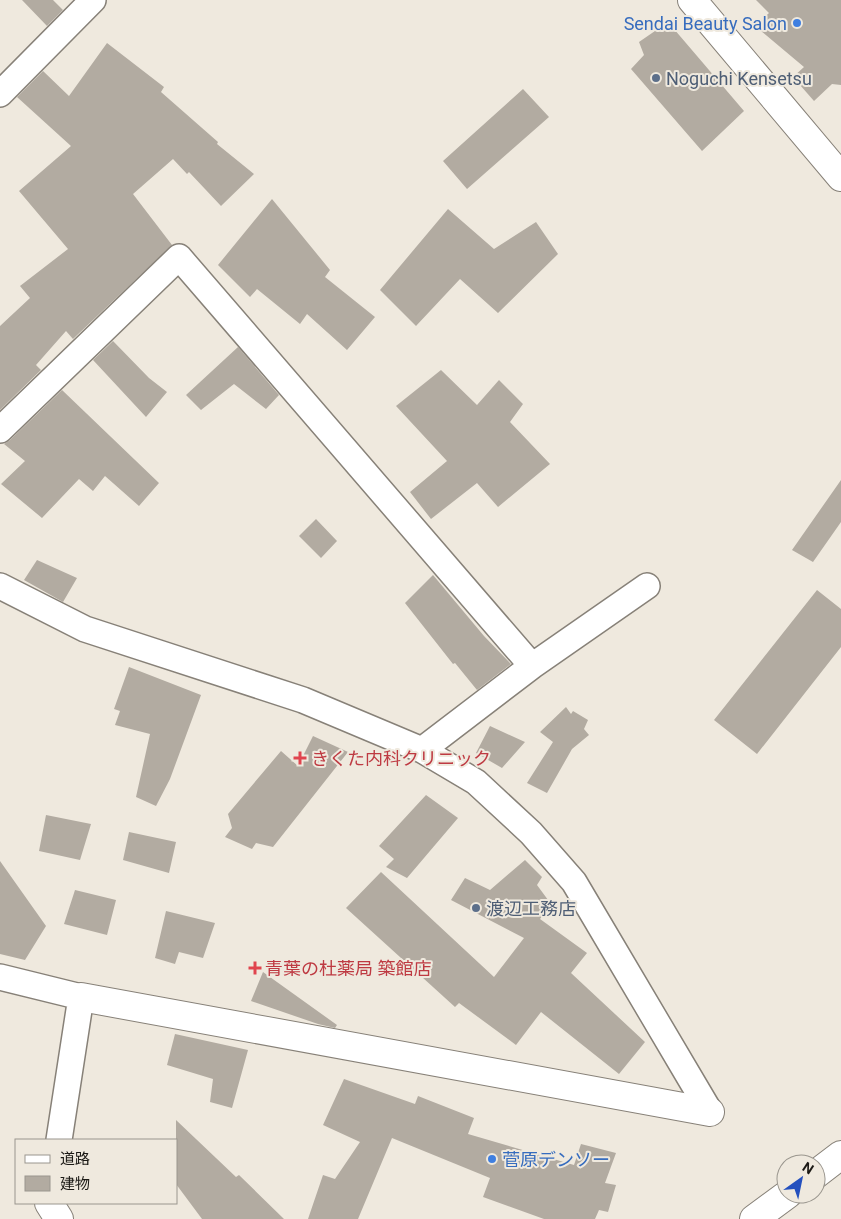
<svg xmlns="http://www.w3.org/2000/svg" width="841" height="1219" viewBox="0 0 841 1219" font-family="Roboto,'Noto Sans JP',sans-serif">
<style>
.building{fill:#b2aba1}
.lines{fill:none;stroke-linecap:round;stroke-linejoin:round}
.minor-casing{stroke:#878178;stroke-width:28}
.tertiary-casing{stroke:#878178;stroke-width:30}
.secondary-casing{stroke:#878178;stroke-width:30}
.trunk-casing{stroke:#878178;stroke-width:30}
.minor{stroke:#fff;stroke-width:25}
.tertiary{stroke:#fff;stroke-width:28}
.secondary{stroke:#fff;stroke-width:28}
.trunk{stroke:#fff;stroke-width:28}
.shop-dot{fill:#3f7fe0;stroke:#efe9de;stroke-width:2}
.service-dot{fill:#5c6f8a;stroke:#efe9de;stroke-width:2}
.health-dot{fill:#e0444e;stroke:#efe9de;stroke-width:2}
.labels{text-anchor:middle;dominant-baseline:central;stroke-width:4;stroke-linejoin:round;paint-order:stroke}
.shop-label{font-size:18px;fill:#366cbe;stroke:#efe9de;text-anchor:end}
.service-label{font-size:18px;fill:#4e5e75;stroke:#efe9de;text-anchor:start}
.health-label{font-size:18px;fill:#be3a42;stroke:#efe9de;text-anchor:start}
</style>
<rect width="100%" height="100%" fill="#efe9de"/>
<!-- building -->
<path class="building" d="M22 0H53L63 10 47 26Z
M756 0H841V85L832 84 814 101 793 77 804 67 755 26 769 13Z
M668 22 744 111 702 151 631 69 644 55 639 42Z
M107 43 164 87 161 92 218 142 217 144 254 174 221 206 189 172 187 174 173 159 133 194 172 245 73 339 66 331 36 365 41 370 0 410V326L30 298 20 286 68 249 19 191 71 146 17 97 43 71 69 96Z
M523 89 549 117 467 189 443 161Z
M272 199 330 270 325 277 375 317 347 350 307 314 300 324 257 289 250 297 218 265Z
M448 209 494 249 536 222 558 254 498 313 460 279 416 326 380 290Z
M113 341 149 378 167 392 146 417 93 360Z
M238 347 279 395 266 409 234 384 201 410 186 395Z
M441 370 477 405 499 380 523 404 510 422 550 464 498 507 477 483 431 519 410 492 447 461 396 406Z
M62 390 159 483 139 506 105 476 93 491 79 479 42 518 1 484 25 461 4 444 10 440Z
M841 480V522L813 562 792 550Z
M316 519 337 541 321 558 299 536Z
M37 560 77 578 63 602 24 580Z
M433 575 484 636 511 664 477 690 455 663 453 664 405 603Z
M817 590 841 609V647L757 754 714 720Z
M129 667 201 695 170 779 156 806 136 797 150 734 115 725 120 711 114 709Z
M566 707 571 714 573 711 588 720 584 729 589 735 572 749 547 793 527 783 553 742 540 732Z
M490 726 525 742 502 768 476 753Z
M313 736 348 752 273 847 256 843 252 849 225 837 232 828 228 814 281 751 298 766Z
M426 795 458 818 407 878 386 867 394 859 379 846Z
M46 815 91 824 80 860 39 851Z
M129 832 176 842 169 873 123 860Z
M525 860 542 877 537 885 551 904 540 919 587 953 571 973 645 1042 619 1074 541 1012 516 1045 459 1003 455 1007 346 908 381 872 494 977 524 938 451 900 465 878 490 890Z
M0 861 46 926 25 960 0 954Z
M75 890 116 900 107 935 64 924Z
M166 911 215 923 203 958 179 952 175 964 155 958Z
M263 972 337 1025 335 1028 318 1024 251 1001Z
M175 1034 248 1050 232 1108 210 1102 213 1079 167 1065Z
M344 1079 415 1104 418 1096 474 1118 468 1134 574 1165 581 1144 616 1153 605 1183 616 1185 608 1212 599 1210 595 1219H544L483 1197 490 1178 392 1138 358 1219H308L323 1175 335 1179 360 1142 323 1125Z
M176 1120 236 1177 239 1175 284 1219H202L176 1184Z"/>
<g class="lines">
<!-- minor casing -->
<g class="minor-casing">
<path id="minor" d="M0 94 93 0
M0 430 179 257 532 666
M0 586 85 629 303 700 422 750 476 782 531 833 574 882 710 1112
M422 750 532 666 647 586
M0 977 81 997 59 1140"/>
</g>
<!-- tertiary casing -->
<g class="tertiary-casing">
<path id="tertiary" d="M81 997 710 1112
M49 1203 59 1219"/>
</g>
<!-- secondary casing -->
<g class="secondary-casing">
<path id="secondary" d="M692 0 841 177"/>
</g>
<!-- trunk casing -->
<g class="trunk-casing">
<path id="trunk" d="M816 1174 841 1155
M754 1219 788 1194"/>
</g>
<!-- minor -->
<use href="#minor" class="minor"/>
<!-- tertiary -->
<use href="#tertiary" class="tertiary"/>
<!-- secondary -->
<use href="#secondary" class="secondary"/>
<!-- trunk -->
<use href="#trunk" class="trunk"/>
</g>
<!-- markers -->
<g class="shop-dot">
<circle cx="797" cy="23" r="5"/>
<circle cx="492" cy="1159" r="5"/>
</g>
<g class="service-dot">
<circle cx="656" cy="78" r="5"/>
<circle cx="476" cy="908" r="5"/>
</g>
<g class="health-dot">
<path d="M297.5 750.5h5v5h5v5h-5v5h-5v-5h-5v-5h5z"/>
<path d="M252.5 960.5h5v5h5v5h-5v5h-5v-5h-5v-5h5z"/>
</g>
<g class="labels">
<!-- shop labels -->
<g class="shop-label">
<text x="787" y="23">Sendai Beauty Salon</text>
<text x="502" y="1159" text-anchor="start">菅原デンソー</text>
</g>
<!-- service labels -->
<g class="service-label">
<text x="666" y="78">Noguchi Kensetsu</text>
<text x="486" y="908">渡辺工務店</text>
</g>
<!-- health labels -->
<g class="health-label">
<text x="311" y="758">きくた内科クリニック</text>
<text x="265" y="968">青葉の杜薬局 築館店</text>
</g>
</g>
<!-- legend -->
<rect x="15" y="1139" width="162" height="65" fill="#efe9de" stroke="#9a968e"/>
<rect x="25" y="1155" width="25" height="8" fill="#ffffff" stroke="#9a968e"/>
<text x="60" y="1164" font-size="15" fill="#1b1915">道路</text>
<rect x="25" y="1176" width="25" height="15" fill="#b2aba1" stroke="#9a968e"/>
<text x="60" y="1189" font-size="15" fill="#1b1915">建物</text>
<!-- north arrow -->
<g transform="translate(801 1179) rotate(33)"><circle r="24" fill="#efe9de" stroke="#9a968e"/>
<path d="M0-4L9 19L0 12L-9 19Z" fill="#2450be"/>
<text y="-8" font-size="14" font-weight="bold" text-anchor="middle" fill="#1b1915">N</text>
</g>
</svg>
